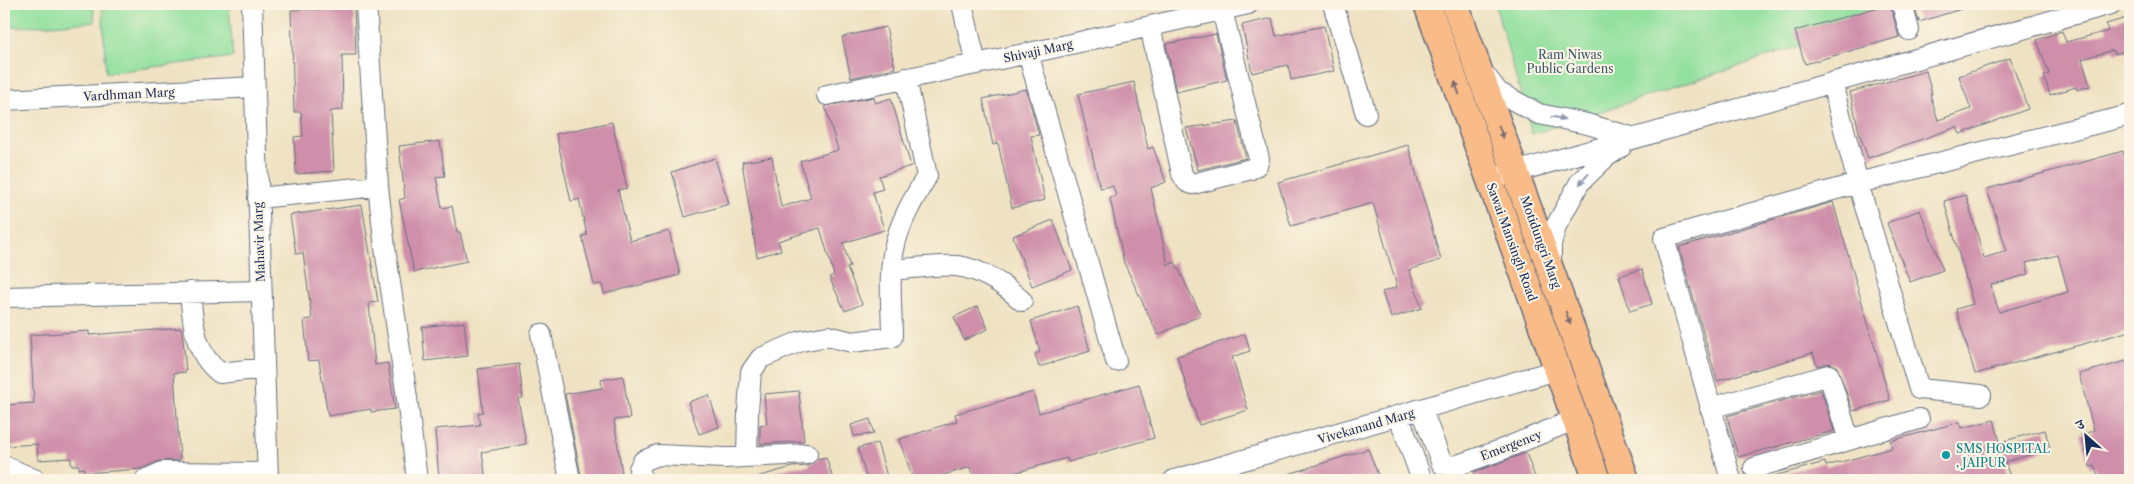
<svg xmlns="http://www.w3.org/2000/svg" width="2134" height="484" viewBox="0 0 2134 484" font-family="'Libre Caslon Text','Noto Serif Devanagari',serif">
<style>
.green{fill:#92e09e;stroke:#56887e}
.building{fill:#cf8faa;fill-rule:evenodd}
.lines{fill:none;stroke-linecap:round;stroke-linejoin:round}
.minor-casing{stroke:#656e81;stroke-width:22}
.major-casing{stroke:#656e81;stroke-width:29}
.minor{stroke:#fff;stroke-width:20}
.major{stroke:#f9bc89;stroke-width:26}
.oneway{fill:#7f6e71}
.oneway2{fill:#8d97ae}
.culture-dot{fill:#0f9aa8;stroke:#fcf5e5;stroke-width:2}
.labels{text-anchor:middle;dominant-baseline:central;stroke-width:4;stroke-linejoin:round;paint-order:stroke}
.street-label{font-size:12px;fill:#1b2f5e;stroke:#fcf5e5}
.park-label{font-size:12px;fill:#395b6e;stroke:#fcf5e5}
.culture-label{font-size:12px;fill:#0d838f;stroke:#fcf5e5;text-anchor:start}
</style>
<rect width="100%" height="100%" fill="#fcf5e5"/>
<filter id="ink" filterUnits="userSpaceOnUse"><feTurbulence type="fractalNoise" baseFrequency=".02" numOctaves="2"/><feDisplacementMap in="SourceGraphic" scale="10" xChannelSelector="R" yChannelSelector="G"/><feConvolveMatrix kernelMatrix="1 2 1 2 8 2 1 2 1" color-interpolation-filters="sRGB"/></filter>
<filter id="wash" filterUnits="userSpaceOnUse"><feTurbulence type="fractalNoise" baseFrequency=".0096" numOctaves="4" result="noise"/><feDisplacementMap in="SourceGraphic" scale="20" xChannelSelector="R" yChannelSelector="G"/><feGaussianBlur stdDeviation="1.12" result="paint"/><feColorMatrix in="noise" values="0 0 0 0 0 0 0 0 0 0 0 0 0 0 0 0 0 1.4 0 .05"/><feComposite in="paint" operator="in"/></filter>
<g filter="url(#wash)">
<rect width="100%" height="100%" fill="#efe2c2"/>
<!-- green -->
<path class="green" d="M4 4H93L95 22 4 28Z
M102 4H229L233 57 106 73Z
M1495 4H1928L1532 134Z"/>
<g id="blocks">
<!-- building -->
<path class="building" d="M1889 4H1890L1899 37 1805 64 1795 31Z
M1914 4H1968V7L1919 22Z
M354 8 356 55H342L343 110 331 111 334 171 296 174 294 137 303 136 301 112H294L291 10Z
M2130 17V50L2115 54 2113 50 2082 59 2090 86 2077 90 2076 87 2050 95 2044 76 2049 74 2037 40 2062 31 2066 42 2108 31 2106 24Z
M1272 18 1276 36 1324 26 1334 71 1291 80 1288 65 1252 73 1242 25Z
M886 27 895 68 851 78 842 37Z
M1216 34 1227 80 1176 92 1166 44Z
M2010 58 2028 109 1960 134 1957 127 1868 158 1860 136 1850 92 1926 71 1932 94H1930L1938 120 1971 109 1959 76Z
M1134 82 1148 149 1153 147 1166 182 1151 188 1168 265 1175 262 1201 315 1158 335 1124 263 1110 198 1116 196 1113 186 1100 188 1078 94Z
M1026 89 1039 135 1031 136 1045 200 1012 208 998 143 993 145 983 99Z
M874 97 875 103 891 98 911 166 879 176 883 189 873 192 884 230 843 243 850 267 847 268 862 304 845 311 829 277 834 275 820 228 778 241 781 250 757 257 742 162 772 157 781 207 811 198 800 161 838 150 825 106Z
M1237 121 1246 158 1198 170 1186 128Z
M612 122 627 188 618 190 630 241 669 231 680 275 604 294 602 284 594 285 582 236 587 235 579 199 571 201 556 134Z
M440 141 445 176 436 177 442 208 452 206 457 232H460L467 261 414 272 399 200 405 198 399 146Z
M1408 145 1441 260 1409 270 1422 308 1391 318 1382 292 1397 287 1373 203 1291 226 1278 182Z
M2123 151 2126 162 2130 161V331L1975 374 1956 309 1973 304 1944 201 1966 195 1984 258 2007 251 1987 189ZM2058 255 2068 292 1999 312 1991 285 2029 274 2026 263Z
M715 158 729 204 685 217 672 172Z
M1833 202 1890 400 1853 411 1837 367 1831 363 1817 366 1813 353 1717 381 1679 247Z
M362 205 378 302 369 303 375 365 388 363 395 409 371 412V409L328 416 319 360 308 361 304 320 312 319 303 253 296 254 290 215Z
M1920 210 1943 270 1910 282 1887 223Z
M1053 220 1072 270 1032 286 1013 236Z
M1642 269 1652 304 1630 311 1619 276Z
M978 306 988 329 964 340 954 317Z
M1077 306 1090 351 1039 367 1035 354 1040 352 1031 321Z
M464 322 468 356 425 361 422 327Z
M182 328 186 372 174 373 180 460 159 461 141 469 84 473V468L79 469V465H71V458L38 460 37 444 4 446V405L34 403 30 335 89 331V335Z
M1245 334 1250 351 1232 357 1248 410 1199 425 1177 356Z
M2130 360V480H2099L2095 466 2090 467 2081 434 2094 431 2079 374Z
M519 364 523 398H518L526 444 482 452 486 480H439L435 429 480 425 478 413 483 412 478 369Z
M623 376 630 418 614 420 623 480H582L565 394 602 388 601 380Z
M1139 384 1154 438 1068 462 1067 458 989 480H974L970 467 928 480H913L900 439 957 421 955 414 1033 392 1039 413Z
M1821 390 1834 431 1738 457 1727 416Z
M799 391 804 441 760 444V425L767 424 764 394Z
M709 395 719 427 699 434 688 402Z
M870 419 874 434 854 436 851 425Z
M1994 420 2000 442 2045 430 2050 449 2005 462 2011 480H1775L1774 476 1825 462 1826 466 1892 448 1890 441 1960 422 1962 428Z
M877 443 880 452 888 480H867L858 448Z
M1368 449 1380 480H1279V477Z
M1526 453 1536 480H1477L1474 472Z
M826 457 832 476 827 478 828 480H758L757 477 792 467 808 466 817 459Z"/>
</g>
</g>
<g filter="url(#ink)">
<use href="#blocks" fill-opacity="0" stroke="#656e81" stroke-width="1"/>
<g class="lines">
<!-- minor casing -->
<g class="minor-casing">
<path id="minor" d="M252 4 268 480
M366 4 378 186 385 248 407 398 417 480
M962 4 976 64
M1333 4 1366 114
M1902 4 1909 30
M1150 26 1182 174 1187 182 1193 184 1251 169 1257 165 1259 159 1222 10
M1028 53 1116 361
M1484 74 1498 92 1539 114 1587 124 1635 138
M1832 83 1858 183 2130 115
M827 95 1053 48 1248 4
M4 100 254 87
M1501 176 2111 4
M258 198 378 186
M1551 265V244L1556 226 1580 182 1606 157 1621 147
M891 270C909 269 940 264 957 266 981 269 1005 285 1022 301
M190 292C193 323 194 353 220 373L264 368
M4 297 261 291
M541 334 570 480
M1710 408 1829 375 1849 440 1754 468
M1422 410 1442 464 1455 466 1501 450 1576 419
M1399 417 1422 480
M1849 440 1919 419
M747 457 748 411 751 372 761 358 801 341 828 336 852 342 892 337C892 308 888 278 894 249 899 223 914 198 927 176L906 78
M4 466 36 480
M145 480 163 472 268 473
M642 480 639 469 643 461 658 455 724 458 807 454
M1174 480 1557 370
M1731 480 1664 238 1858 183 1919 389 1981 395"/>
</g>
<!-- major casing -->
<g class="major-casing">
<path id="major" d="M1427 4 1597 480
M1455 4 1626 480"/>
</g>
<!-- minor -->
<use href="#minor" class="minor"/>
<!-- major -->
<use href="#major" class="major"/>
</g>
<!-- one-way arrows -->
<defs><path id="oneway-solid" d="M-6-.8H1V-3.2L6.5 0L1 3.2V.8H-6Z" transform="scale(1.25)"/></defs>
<g class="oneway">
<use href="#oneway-solid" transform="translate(1457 88) rotate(-110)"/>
<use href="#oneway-solid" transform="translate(1501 132) rotate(70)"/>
<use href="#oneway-solid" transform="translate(1568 318) rotate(70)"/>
</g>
<g class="oneway2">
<use href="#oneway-solid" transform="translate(1558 118) rotate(12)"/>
<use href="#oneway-solid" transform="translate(1584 179) rotate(131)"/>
</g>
</g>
<!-- markers -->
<circle class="culture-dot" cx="1946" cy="455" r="5"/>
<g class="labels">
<!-- street labels -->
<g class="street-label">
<text transform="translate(1038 51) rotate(-12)">Shivaji Marg</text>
<text transform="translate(129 94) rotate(-3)">Vardhman Marg</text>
<text transform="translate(259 242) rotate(-92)">Mahavir Marg</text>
<text transform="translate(1512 242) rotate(70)">Sawai Mansingh Road</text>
<text transform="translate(1541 242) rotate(70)">Motidungri Marg</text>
<text transform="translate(1366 426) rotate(-16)">Vivekanand Marg</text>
<text transform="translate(1511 445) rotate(-21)">Emergency</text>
</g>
<!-- park labels -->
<g class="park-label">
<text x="1570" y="54">Ram Niwas<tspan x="1570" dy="14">Public Gardens</tspan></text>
</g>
<!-- culture labels -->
<g class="culture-label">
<text x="1956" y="448">SMS HOSPITAL<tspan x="1956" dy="14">, JAIPUR</tspan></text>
</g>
</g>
<!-- margin -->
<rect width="2134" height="484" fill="none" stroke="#fcf5e5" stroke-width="20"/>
<!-- north arrow -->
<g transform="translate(2086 436) rotate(333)" stroke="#fcf5e5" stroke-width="4" paint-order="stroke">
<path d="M0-4L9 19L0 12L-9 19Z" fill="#1b2f5e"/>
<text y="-8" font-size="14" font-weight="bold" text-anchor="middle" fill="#1b2f5e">उ</text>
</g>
</svg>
